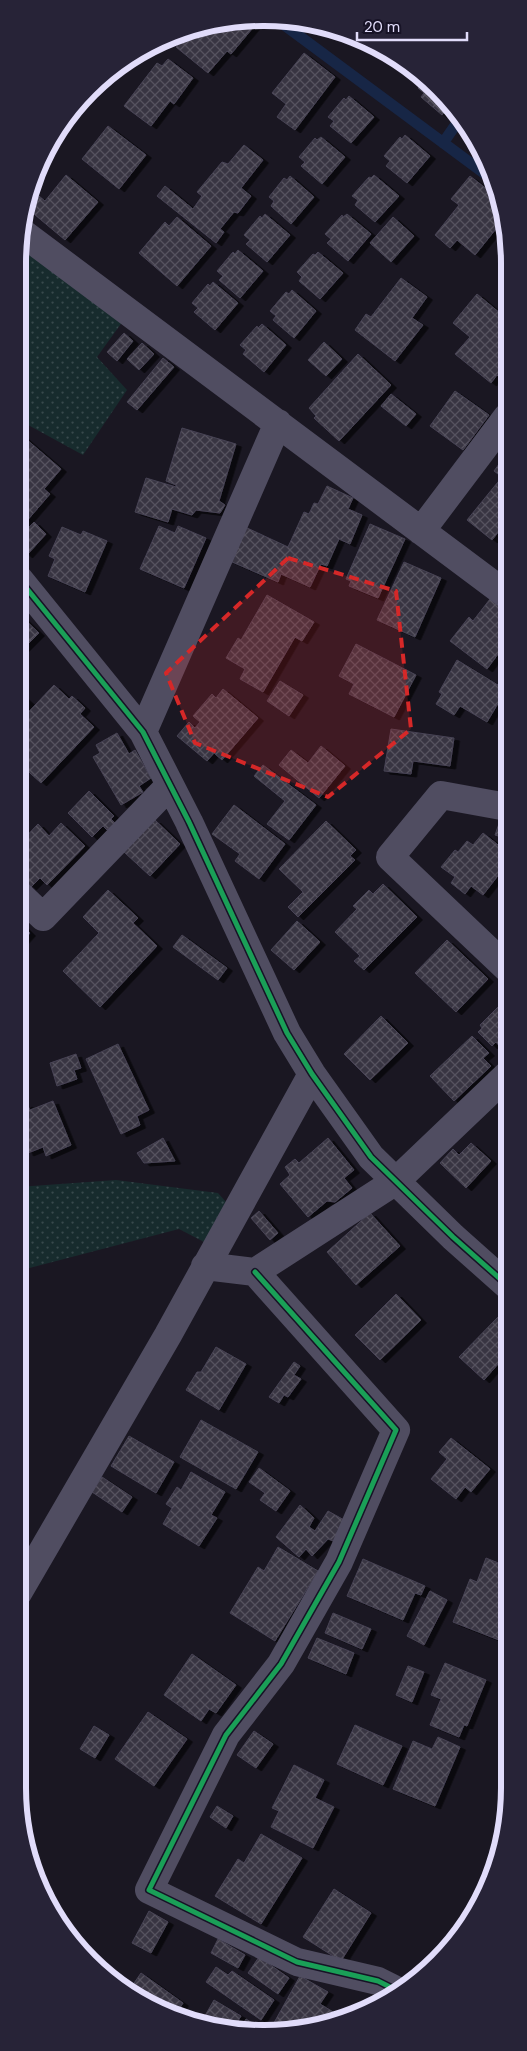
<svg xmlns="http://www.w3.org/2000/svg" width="527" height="2051" viewBox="0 0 527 2051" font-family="'DM Sans',sans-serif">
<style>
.grass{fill:url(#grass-dots)}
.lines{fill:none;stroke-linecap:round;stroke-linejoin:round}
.stream{stroke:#172646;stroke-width:11}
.building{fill:url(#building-cross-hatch);stroke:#474354;filter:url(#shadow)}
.minor{stroke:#504d61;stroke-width:28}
.cycleway-casing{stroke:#171326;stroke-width:8}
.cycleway{stroke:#1a9f57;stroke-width:5}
.marked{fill:#d62828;fill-opacity:0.2;stroke:#d62828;stroke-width:4;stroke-dasharray:10 6;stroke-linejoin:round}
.rim{fill:none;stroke:#e1dcfa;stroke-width:6}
</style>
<defs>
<pattern id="grass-dots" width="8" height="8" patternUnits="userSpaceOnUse" patternTransform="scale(1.25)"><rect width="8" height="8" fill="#172b2d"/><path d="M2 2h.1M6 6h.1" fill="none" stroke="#38494c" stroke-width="1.8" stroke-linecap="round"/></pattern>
<pattern id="building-cross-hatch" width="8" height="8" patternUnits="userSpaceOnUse" patternTransform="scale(1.25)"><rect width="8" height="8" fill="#393643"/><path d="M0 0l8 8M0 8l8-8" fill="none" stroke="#55525f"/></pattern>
<filter id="shadow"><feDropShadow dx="5.5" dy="3" stdDeviation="0" flood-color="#0009"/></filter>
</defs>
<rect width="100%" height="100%" fill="#1a1722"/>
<!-- grass -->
<path class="grass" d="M20 245 123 321 97 357 127 390 83 455 19 420Z
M116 1180 218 1193 226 1202 206 1243 179 1229 18 1271V1187Z"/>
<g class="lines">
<!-- stream -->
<path class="stream" d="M279 21 492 179
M443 143 459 120
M49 144 61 129"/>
</g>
<!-- building -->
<path class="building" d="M257 23 231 54 227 51 208 73 176 47 189 31 200 26Z
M370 43H373L394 58 392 61Z
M304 53 335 77 295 130 277 117 286 104 272 93Z
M168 59 193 78 174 104 170 101 151 126 124 106 157 63 162 66Z
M425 80 438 90 449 106 442 115 421 97 424 93 418 88Z
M349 96 374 117 351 143 330 126 334 121 328 117 344 98 346 100Z
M108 126 146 155 119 189 82 159Z
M405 135 430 156 407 183 386 166 390 161 384 156 400 137 402 139Z
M321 137 345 157 322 184 301 166 305 162 299 157 315 138 317 140Z
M244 145 263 160 241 188 251 196 238 213 234 212 220 229 224 232 216 243 157 196 165 186 193 209 202 196 197 192 222 162 228 164Z
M66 175 98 202 65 240 28 209 39 196 45 201Z
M374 175 399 196 375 222 355 205 358 200 352 196 369 177 371 178Z
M290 176 314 197 291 224 271 206 274 201 269 197 284 178 287 180Z
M470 176 497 197 504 219 475 255 457 240 450 248 435 235 459 205 451 199Z
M265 214 290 235 267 262 246 244 250 240 244 235 260 216 262 218Z
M347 214 371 234 348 261 327 243 331 239 325 234 342 215 343 217Z
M177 217 211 246 177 286 139 253 165 222 169 226Z
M393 217 414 236 391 262 370 243Z
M238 250 263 271 240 298 219 280 223 276 217 271 233 252 235 254Z
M318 252 343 273 320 299 299 281 302 277 297 272 313 254 315 255Z
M401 278 427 297 412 318 423 325 395 361 355 330 366 314 371 317Z
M213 282 238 303 215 330 194 312 198 308 192 303 208 284 210 286Z
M292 290 316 311 294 338 273 320 276 316 270 311 286 292 289 294Z
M477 294 507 319V384L497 375 491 383 455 354 470 337 453 323Z
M262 324 286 345 264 372 243 354 246 350 240 345 257 326 258 328Z
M124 333 133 341 117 361 107 352Z
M324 342 342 359 326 376 308 360Z
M142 343 154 354 139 370 127 359Z
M358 354 391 385 339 441 314 418 316 416 309 408Z
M163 358 174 367 137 410 127 402Z
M455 391 489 415 463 450 430 426Z
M391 394 416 414 406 426 381 406Z
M182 428 236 444 219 501 225 505 220 513 196 510 192 515 172 509 168 522 135 512 146 478 176 487V485L166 481Z
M19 433 61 469 44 489 50 494 19 530Z
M507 453V521L492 540 467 520 502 477 494 471Z
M327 486 353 498 348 509 362 515 350 544 339 539 327 566 321 564 310 587 281 574 278 582 230 561 245 527 288 547 304 512 309 514 314 503 318 504Z
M34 522 46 534 27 555 19 548V538Z
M370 524 405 539 378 598 349 586 351 581 346 579Z
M159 526 175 533 178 526 206 538 184 588 140 569Z
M62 527 81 535 83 531 107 541 85 592 48 576 55 559 49 556Z
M404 562 441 578 415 637 377 620Z
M267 595 314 622 302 641 295 637 263 692 240 679 245 669 226 658 238 638 241 640Z
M490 599 507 612V642L487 669 450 641 469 617 473 621Z
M21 616 39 633 23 649 19 646V618Z
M356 644 416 675 394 717 349 694 354 684 339 676Z
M457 660 506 690 487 722 460 706 454 715 436 704 442 694 439 692Z
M507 667V682L501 679Z
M280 681 303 695 289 716 267 701Z
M54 685 69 699 72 696 85 708 80 714 94 727 41 783 19 763V722Z
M223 689 258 718 222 760 214 753 207 761 177 736 189 722 195 728 200 722 193 716 212 694 216 698Z
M20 694 29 702 19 712V695Z
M391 729 454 738 450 766 413 761 411 774 384 771Z
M117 733 129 754 135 750 151 778 139 786 143 792 121 805 93 757 100 753 96 745Z
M321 746 345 766 319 798 279 765 291 750 308 763Z
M263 765 316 805 289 840 267 824 285 801 254 776Z
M89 791 114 816 111 819 115 823 107 830 103 826 92 837 68 813Z
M234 805 285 844 259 879 235 861 240 854 212 834Z
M501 818 507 820V839L495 835Z
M155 820 180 844 150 876 124 852Z
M326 821 356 850 350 856 355 860 298 917 288 907 303 892 279 869Z
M61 823 85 846 47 885 40 878 31 887 19 875V844L38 824 49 836Z
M483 833 507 852V864L483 895 471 886 465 894 451 883 455 877 441 867 455 850 458 852 467 841 473 845Z
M383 884 417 917 364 970 354 961 360 956 335 932 357 909 353 906 369 890 373 894Z
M108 890 138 918 133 923 157 946 100 1007 63 971 99 933 83 917Z
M297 921 320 942 294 970 271 950Z
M19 922 30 933 19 945Z
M182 935 227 968 218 980 173 947Z
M447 940 488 979 456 1012 415 973Z
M502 1003 504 1006 507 1003V1045L503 1050 496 1042 492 1046 478 1032 482 1028 480 1025Z
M381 1016 408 1043 370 1080 344 1054Z
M472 1036 489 1053 483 1058 491 1066 454 1101 430 1076Z
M118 1044 149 1110 137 1116 140 1125 121 1134 86 1059Z
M76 1054 81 1068 74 1070 77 1079 57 1086 50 1063Z
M53 1101 71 1145 46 1156 43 1147 28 1153 18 1130V1109L27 1104 30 1110Z
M163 1138 175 1161 144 1163 137 1153Z
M328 1138 354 1170 344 1178 352 1188 335 1202 327 1201 308 1217 280 1184 290 1175 285 1167 295 1159 299 1163Z
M471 1143 491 1161 466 1188 440 1163 453 1149 459 1155Z
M259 1211 278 1233 270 1240 251 1218Z
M370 1213 400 1246 356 1285 327 1252Z
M396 1294 421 1320 380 1360 355 1335Z
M498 1317 507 1326V1354L484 1380 459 1357Z
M216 1347 246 1364 219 1410 186 1390 197 1372H201Z
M294 1362 300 1366 294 1375 301 1379 288 1397 284 1395 279 1403 269 1397Z
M201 1420 258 1452 236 1489 180 1457Z
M129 1436 174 1462 156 1493 111 1466Z
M451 1438 490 1469 471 1492 465 1487 456 1499 431 1479 447 1459 439 1452Z
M259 1468 290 1491 276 1511 260 1500 265 1493 249 1482Z
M191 1472 225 1492 211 1515 217 1518 199 1546 163 1524 172 1508 166 1504 177 1487 181 1490Z
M102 1477 132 1497 122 1512 92 1492Z
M300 1505 314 1518 309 1527 315 1531 328 1511 346 1521 336 1542 328 1539 312 1556 306 1549 299 1557 276 1537Z
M278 1547 318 1571 275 1641 230 1613 258 1567 264 1571Z
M486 1558 506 1566 503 1571 507 1572V1618L499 1640 453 1622 470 1579 477 1582Z
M363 1559 425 1586 421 1595 415 1593 403 1620 347 1596Z
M430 1591 447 1600 424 1645 407 1636Z
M333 1613 371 1629 362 1649 325 1633Z
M317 1638 354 1653 346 1674 308 1658Z
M192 1654 236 1685 216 1713 209 1709 201 1721 164 1695Z
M445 1663 486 1680 467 1726 464 1725 459 1737 430 1725 441 1699 431 1695Z
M408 1666 424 1672 412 1702 396 1695Z
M148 1712 187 1739 154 1786 115 1759Z
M355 1725 402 1746 383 1785 337 1764Z
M94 1726 109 1735 95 1758 80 1749Z
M254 1731 273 1744 256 1768 237 1755Z
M438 1737 460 1747 435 1806 393 1789 413 1741 432 1749Z
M294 1765 324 1780 315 1798 334 1807 313 1848 271 1827 279 1811 272 1808Z
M217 1806 233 1816 226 1828 210 1817Z
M261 1834 302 1858 261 1924 215 1896 238 1859 244 1863Z
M334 1889 371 1913 341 1961 303 1937Z
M149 1911 168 1922 151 1953 132 1943Z
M218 1939 245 1955 238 1968 211 1953Z
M259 1957 289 1978 278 1994 248 1973Z
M216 1967 228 1975 232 1971 274 2000 261 2020 206 1982Z
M141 1973 183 2003 176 2014 155 2008 130 1989Z
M300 1976 328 1992 320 2004 335 2013 330 2022 270 2030Z
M214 2000 241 2016 233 2029 202 2021Z
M341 2012 350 2016 335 2021Z
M246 2019 264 2030 263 2031 247 2033 239 2031Z"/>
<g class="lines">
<!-- minor -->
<path class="minor" d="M20 231 507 595
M421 531 507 417
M19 579 143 732 189 822 287 1033 312 1074 371 1157 453 1237 507 1285
M143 732 278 423
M19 894 43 917 170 785
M507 968 390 857 441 795 507 807
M205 1266 255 1272 396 1181 507 1075
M255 1272 396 1430 339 1562 281 1664 226 1735 149 1890 297 1962 378 1981 398 1991
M18 1593 168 1335 312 1074"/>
<!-- cycleway casing -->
<g class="cycleway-casing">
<path id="cycleway" d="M19 579 143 732 189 822 287 1033 312 1074 371 1157 453 1237 507 1285
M255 1272 396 1430 339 1562 281 1664 226 1735 149 1890 297 1962 378 1981 398 1991"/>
</g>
<!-- cycleway -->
<use href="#cycleway" class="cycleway"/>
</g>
<!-- marked area -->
<path class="marked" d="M288 558 396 591 411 729 328 797 195 743 166 673Z"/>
<!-- crop -->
<path d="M0 0H527V2051H0ZM263 26H264A237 237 0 0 1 501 263V1788A237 237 0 0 1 264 2025H263A237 237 0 0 1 26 1788V263A237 237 0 0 1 263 26Z" fill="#272337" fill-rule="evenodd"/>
<path class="rim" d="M263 26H264A237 237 0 0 1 501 263V1788A237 237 0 0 1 264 2025H263A237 237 0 0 1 26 1788V263A237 237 0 0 1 263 26Z"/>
<!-- scale -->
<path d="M357 32v8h110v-8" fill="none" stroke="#e1dcfa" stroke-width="2.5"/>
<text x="364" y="32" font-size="15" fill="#e1dcfa" stroke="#171326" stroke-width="4" paint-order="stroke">20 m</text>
</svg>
